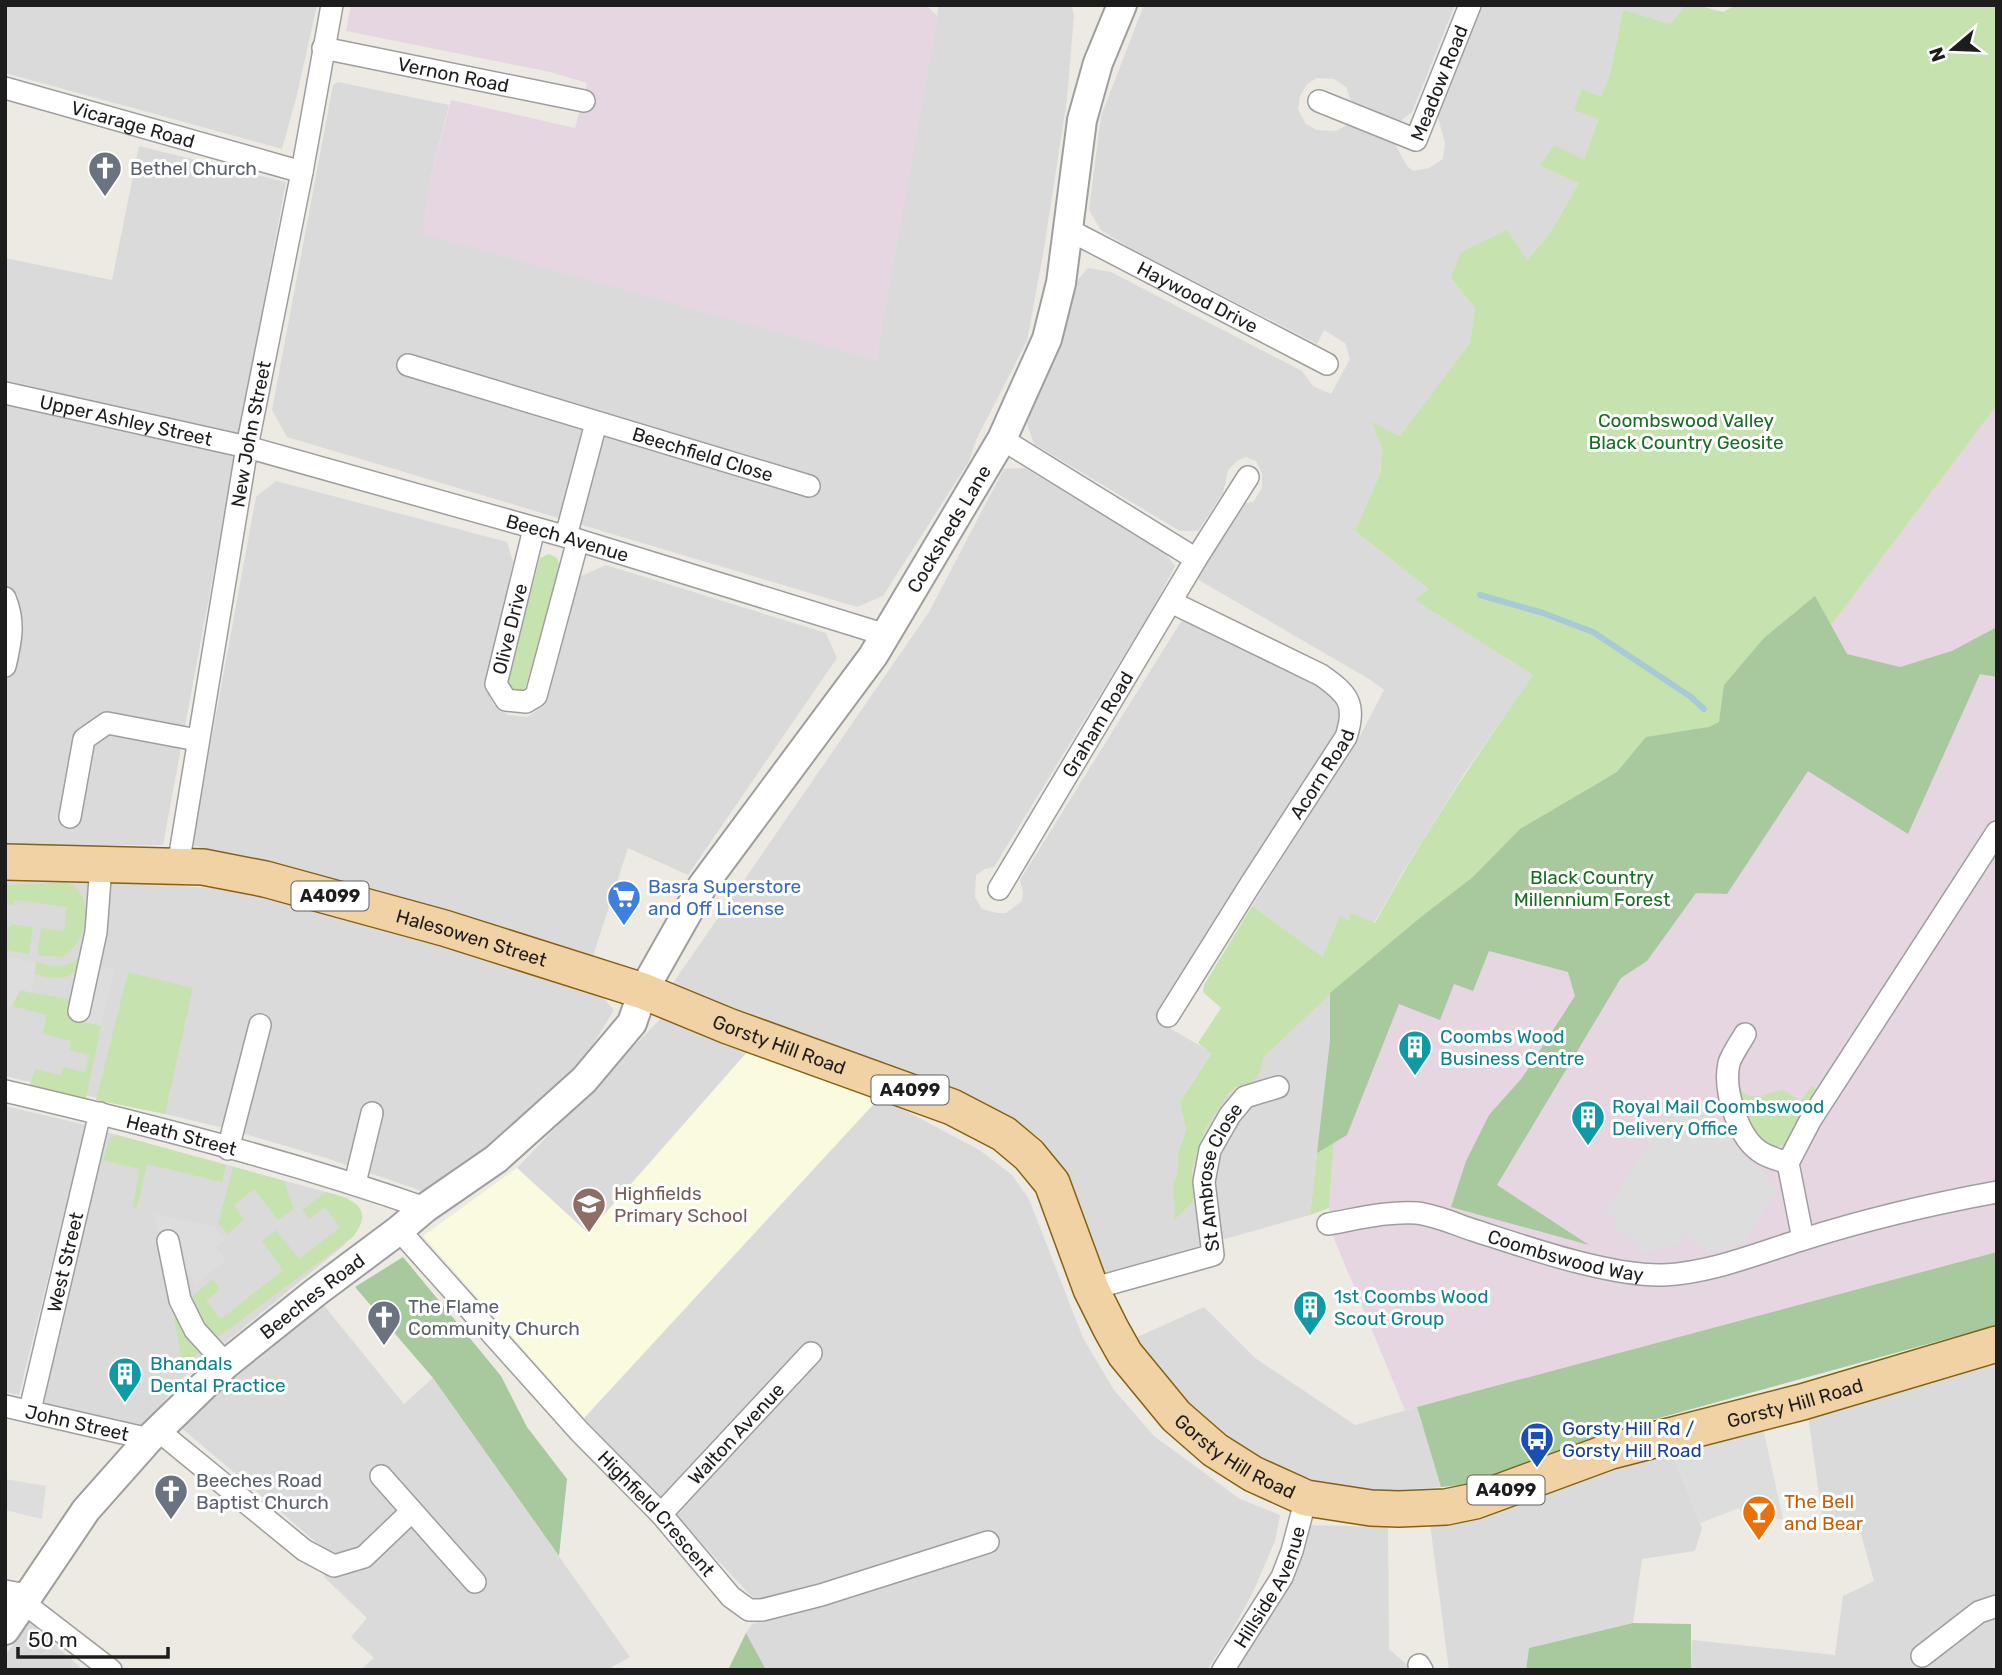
<svg xmlns="http://www.w3.org/2000/svg" width="2002" height="1675" viewBox="0 0 2002 1675" font-family="Rubik,sans-serif">
<style>
.residential{fill:#dbdada}
.industrial{fill:#e5d6e2}
.education{fill:#fafbde}
.grass{fill:#c6e2ae}
.forest{fill:#a8c89d}
.parking{fill:#ddd}
.lines{fill:none;stroke-linecap:round;stroke-linejoin:round}
.stream{stroke:#a8cad6;stroke-width:6}
.minor-casing{stroke:#9e9e9e;stroke-width:24}
.tertiary-casing{stroke:#9e9e9e;stroke-width:32}
.primary-casing{stroke:#856110;stroke-width:38}
.minor{stroke:#fff;stroke-width:21}
.tertiary{stroke:#fff;stroke-width:28}
.primary{stroke:#f1d2a4;stroke-width:35}
.labels{text-anchor:middle;dominant-baseline:central;stroke-width:6;stroke-linejoin:round;paint-order:stroke}
.shield{fill:#fff;stroke:#616161;stroke-width:2}
.shield-label{font-size:18px;font-weight:bold;fill:#1d1d1d}
.street-label{font-size:19px;fill:#1d1d1d;stroke:#fff}
.worship-label{font-size:19px;fill:#5b616d;stroke:#fff;text-anchor:start}
.park-label{font-size:19px;fill:#176e21;stroke:#fff}
.shop-label{font-size:19px;fill:#366cbe;stroke:#fff;text-anchor:start}
.culture-label{font-size:19px;fill:#0d838f;stroke:#fff;text-anchor:start}
.education-label{font-size:19px;fill:#785e54;stroke:#fff;text-anchor:start}
.transit-label{font-size:19px;fill:#164399;stroke:#fff;text-anchor:start}
.food-label{font-size:19px;fill:#c56008;stroke:#fff;text-anchor:start}
</style>
<rect width="100%" height="100%" fill="#edeae3"/>
<!-- residential -->
<path class="residential" d="M5 5H317L297 95 282 149 5 73Z
M939 5H1071L1074 15 1067 99 1044 249 1027 341 977 438 969 461 883 596 857 607 287 437 272 410 333 85 338 82 449 105 429 184 786 333 876 360Z
M1144 5H1455L1412 112 1399 122 1351 101 1346 87 1334 79 1317 78 1307 84 1300 96 1298 109 1306 124 1317 130 1336 131 1347 125 1395 144 1407 166 1413 171 1429 168 1443 159 1445 143 1436 110 1445 95 1482 5H1686L1670 24 1623 11 1610 74 1601 98 1574 109 1600 119 1584 161 1540 166 1579 183 1548 236 1527 260 1451 278 1475 308 1470 343 1400 436 1373 423 1382 449 1380 474 1355 531 1429 589 1416 600 1533 675 1464 774 1403 872 1374 923 1351 914 1348 921 1323 957 1252 906 1361 734 1384 690 1369 679 1197 579 1242 504 1253 502 1262 488V473L1256 461 1246 457 1237 461 1228 470 1223 493 1198 531H1180L1034 444 1026 421 1057 350 1077 281 1088 268 1111 272 1302 371 1313 386 1331 394 1350 359 1345 343 1324 330 1317 344 1130 248 1101 230 1089 210 1101 116Z
M139 146 286 182 163 845 5 846V258L112 280Z
M1025 468 1164 552 1175 566 1153 608 994 867 985 869 976 875 975 897 982 909 997 913H1006L1022 901 1023 892 1020 880 1182 620 1318 686 1331 696 1338 709 1341 719 1337 730 1237 896 1157 1021 1211 1052 1180 1102 1186 1131 1178 1152 1177 1174 1173 1183 1176 1219 1194 1201 1192 1169 1205 1130 1221 1103 1228 1094 1261 1070 1264 1057 1330 993V1041L1310 1215 1100 1274 1059 1166 1039 1138 1012 1117 971 1098 671 986 929 612 1004 469Z
M276 481 507 542 513 562 487 690 494 705 508 715 527 717 545 705 579 577 606 565 826 633 837 658 688 875 628 848 593 956 376 893 192 845 256 497Z
M5 874 257 891 461 948 600 994 614 1010 595 1041 589 1058 487 1148 422 1191 323 1157 228 1129 5 1076Z
M665 1014 749 1050 588 1233 517 1168Z
M880 1097 981 1151 1012 1175 1029 1199 1083 1338 1114 1390 1154 1436 1240 1499 1280 1515 1275 1541 1253 1592 1228 1638 1207 1670H766L746 1633 752 1624 995 1553 990 1534 756 1601 584 1418Z
M5 1106 86 1125 19 1395 5 1392Z
M103 1131 348 1198 360 1224 343 1246 180 1380 144 1428 34 1406Z
M322 1303 404 1404 433 1378 630 1657 607 1670H360L374 1658 351 1637 367 1618 324 1577 330 1554 178 1425Z
M1204 1307 1255 1358 1355 1425 1417 1407 1441 1487 1360 1493 1288 1475 1251 1458 1190 1410 1133 1339Z
M1997 1357V1670H1691L1692 1640 1835 1655 1843 1596 1874 1581 1861 1534 1823 1523 1808 1415Z
M1672 1452 1702 1528 1695 1551 1642 1559 1633 1623 1529 1648 1526 1670H1449L1430 1524Z
M1310 1525 1388 1527 1389 1649 1413 1670H1235L1288 1589Z
M28 1620 83 1670H5V1656L25 1628Z"/>
<!-- industrial -->
<path class="industrial" d="M351 5H926L938 17 876 360 422 234 429 184 451 100 575 128 587 83 550 72 346 31Z
M1997 405V1252L1717 1331 1405 1410 1328 1224 1337 1101 1354 1010 1826 632Z"/>
<!-- education -->
<path class="education" d="M749 1050 880 1097 584 1418 423 1236 517 1168 588 1233Z"/>
<!-- grass -->
<path class="grass" d="M1686 5H1696L1723 12 1736 5H1997V405L1826 632 1805 653 1501 907 1416 960 1337 1101 1329 1208 1310 1215 1330 1041V994L1264 1057 1261 1070 1250 1086 1236 1087 1228 1094 1205 1130 1192 1169 1194 1201 1175 1220 1173 1183 1177 1174 1178 1152 1186 1131 1180 1102 1211 1053 1198 1043 1221 1008 1203 992 1204 985 1252 906 1323 957 1340 915 1348 921 1351 913 1375 923C1422 837 1476 756 1533 675L1415 600 1429 589 1355 531 1380 474 1382 449 1372 422 1400 436 1470 343 1475 308 1451 278 1461 252 1507 230 1527 260 1548 236 1579 183 1540 166 1554 145 1584 160 1599 119 1574 110 1582 89 1601 97 1610 74 1623 10 1670 24Z
M549 554 557 558 560 567 525 689 517 694 511 692 506 684 540 558Z
M65 882C98 893 88 944 62 957L37 955 41 928 64 931 67 907 15 900 14 905 5 904V885Z
M11 924 33 927 29 954 5 950V926L11 927Z
M78 958C79 984 51 979 34 974L36 962C52 965 65 970 78 958Z
M128 972 193 988 165 1114 96 1100Z
M20 990 71 1000 72 1019 101 1026 86 1098 30 1085 35 1069 61 1075 63 1067 85 1072 89 1055 69 1050 71 1041 43 1034 47 1015 12 1006Z
M1811 1086 1817 1090V1093L1793 1139 1785 1145 1772 1147C1752 1133 1742 1112 1739 1087 1751 1105 1766 1092 1784 1090L1801 1101Z
M117 1135 226 1165 222 1182 147 1164 137 1208 132 1207 140 1169 103 1160 110 1138Z
M233 1167 284 1181 294 1209 278 1220 254 1189 234 1205 244 1220 227 1234 218 1224Z
M326 1192C352 1199 376 1207 353 1237L215 1339 191 1309 190 1298 213 1279 220 1289 206 1301 221 1319 283 1270 262 1241 276 1230 299 1259 340 1227 325 1207 309 1219 302 1210Z
M171 1300 203 1349 187 1364 182 1362Z"/>
<!-- forest -->
<path class="forest" d="M1815 596 1847 654 1900 667 1952 651 1997 627V677L1980 674 1908 834 1808 771 1727 894 1696 893 1647 961 1621 978 1497 1185 1589 1245 1451 1207 1466 1161 1489 1115 1522 1078 1575 996 1568 972 1489 951 1473 991 1454 984 1440 1020 1399 1004 1347 1135 1317 1153 1330 1041V993L1421 917 1473 877 1520 829 1617 772 1646 737 1709 727 1719 722 1724 685 1764 638Z
M1997 1252V1325L1652 1420 1471 1484 1441 1487 1417 1407Z
M403 1257 501 1376 527 1427 567 1479 559 1556 433 1378 355 1287Z
M1633 1623 1691 1624V1670H1526L1529 1648Z
M746 1633 766 1670H728Z"/>
<!-- parking -->
<path class="parking" d="M5 957 36 962 32 993 20 990 12 1006 5 1005Z
M90 964 115 969 101 1026 72 1019 73 1008Z
M1694 1104 1716 1118 1723 1120 1730 1138 1739 1150 1747 1160 1770 1176 1766 1183 1777 1191 1743 1244 1709 1252 1681 1232 1682 1244 1640 1254 1638 1242 1616 1228 1615 1218 1605 1212 1671 1108 1683 1115Z
M154 1213 214 1227 225 1240 216 1247 226 1260 196 1284 186 1269 164 1265Z
M1763 1428 1783 1519 1744 1520 1739 1508 1700 1523 1672 1452Z
M5 1479 46 1486 42 1519 5 1510Z"/>
<g class="lines">
<!-- stream -->
<path class="stream" d="M1480 595 1543 613 1593 632 1691 697 1704 709"/>
<!-- minor casing -->
<g class="minor-casing">
<g id="minor">
<path id="s1" d="M323 48 584 101"/>
<path id="s2" d="M5 88 302 172"/>
<path id="s3" d="M1319 101 1416 140 1470 5"/>
<path id="s4" d="M1069 230 1327 364"/>
<path id="s5" d="M408 365 809 486"/>
<path id="s6" d="M5 393 247 447 578 540 886 635"/>
<path d="M1002 439 1196 559"/>
<path d="M534 529 496 684 506 700 526 702 536 696 578 540"/>
<path d="M566 536 596 423"/>
<path d="M5 598C15 622 11 641 5 666"/>
<path d="M70 817 84 739 107 723 197 740"/>
<path id="s7" d="M178 866 247 447 302 172 332 5"/>
<path id="s8" d="M999 889 1196 559 1248 477"/>
<path d="M79 1011 96 932 101 865"/>
<path id="s9" d="M1168 1016 1250 885 1346 737C1357 704 1348 694 1321 675L1171 602"/>
<path d="M1745 1034C1740 1043 1732 1054 1729 1063 1723 1090 1738 1139 1762 1153 1770 1158 1780 1160 1788 1163"/>
<path id="s10" d="M5 1091C146 1124 288 1160 425 1208"/>
<path d="M228 1149 260 1025"/>
<path d="M355 1183 372 1113"/>
<path id="s11" d="M1328 1224C1357 1219 1387 1211 1417 1213 1435 1215 1455 1224 1473 1230 1526 1247 1608 1276 1663 1275 1710 1273 1756 1254 1801 1240 1864 1220 1931 1204 1997 1192"/>
<path id="s12" d="M399 1230 579 1431 661 1514 731 1597 749 1610H762L821 1595 988 1542"/>
<path d="M1803 1239 1788 1163 1811 1119 1997 832"/>
<path d="M168 1241 180 1300 195 1330 226 1364"/>
<path id="s13" d="M1091 1289 1213 1255 1204 1182 1210 1150 1230 1115 1245 1097 1278 1087"/>
<path id="s14" d="M5 1406 149 1439"/>
<path id="s15" d="M30 1410 100 1113"/>
<path d="M160 1432 304 1550 334 1566 364 1557 412 1511"/>
<path d="M381 1476 475 1582"/>
<path id="s16" d="M661 1514 811 1353"/>
<path d="M5 1591 28 1595"/>
<path d="M24 1603 111 1670"/>
<path d="M1922 1656 1979 1612 1997 1606"/>
<path d="M1419 1665 1422 1670"/>
<path id="s17" d="M1223 1670 1282 1577 1292 1551 1306 1498"/>
</g>
</g>
<!-- tertiary casing -->
<g class="tertiary-casing">
<g id="tertiary">
<path id="s18" d="M5 1630 86 1510 149 1439 226 1364 316 1292 399 1230 425 1208 496 1159 584 1080 632 1023 643 991 703 885 873 656 1002 439 1047 339 1061 283 1082 120 1098 63 1122 5"/>
</g>
</g>
<!-- primary casing -->
<g class="primary-casing">
<g id="primary">
<path id="s19" d="M5 862 203 867 265 879 444 928 643 991 728 1026 952 1107 1004 1134 1029 1155 1052 1183 1091 1289 1111 1329 1125 1354 1176 1416 1215 1450 1253 1474 1306 1498 1371 1508 1399 1509 1446 1507 1475 1501 1611 1451 1802 1402 1997 1344"/>
</g>
</g>
<!-- minor -->
<use href="#minor" class="minor"/>
<!-- tertiary -->
<use href="#tertiary" class="tertiary"/>
<!-- primary -->
<use href="#primary" class="primary"/>
</g>
<!-- icons -->
<defs>
<g id="church-pin" transform="scale(1.75)"><path d="M0 17L-7.5 6A9.5 9.5 0 1 1 7.5 6Z" fill="#6b7280" stroke="#fff"/><path d="M-1.2-6h2.4v3.5h3.3v2.4h-3.3V6h-2.4V-.1h-3.3v-2.4h3.3Z" fill="#fff"/></g>
<g id="supermarket-pin" transform="scale(1.75)"><path d="M0 17L-7.5 6A9.5 9.5 0 1 1 7.5 6Z" fill="#3f7fe0" stroke="#fff"/><path d="M-6-5.5h2.5l.6 2H6L4.5 2H-2.5L-4.4-4H-6ZM-1.5 3.2a1.3 1.3 0 1 0 .1 0ZM3 3.2a1.3 1.3 0 1 0 .1 0Z" fill="#fff"/></g>
<g id="building-pin" transform="scale(1.75)"><path d="M0 17L-7.5 6A9.5 9.5 0 1 1 7.5 6Z" fill="#0f9aa8" stroke="#fff"/><path d="M-4-6H4V6H1V3H-1V6H-4ZM-2.5-4.3h1.7v1.8h-1.7ZM.8-4.3h1.7v1.8H.8ZM-2.5-1h1.7V.8h-1.7ZM.8-1h1.7V.8H.8Z" fill="#fff"/></g>
<g id="school-pin" transform="scale(1.75)"><path d="M0 17L-7.5 6A9.5 9.5 0 1 1 7.5 6Z" fill="#8d6e63" stroke="#fff"/><path d="M0-5L7-2L0 1L-7-2ZM-4 1L0 2.5L4 1V4Q0 6-4 4Z" fill="#fff"/></g>
<g id="bus-pin" transform="scale(1.75)"><path d="M0 17L-7.5 6A9.5 9.5 0 1 1 7.5 6Z" fill="#1a4fb4" stroke="#fff"/><path d="M-5-6H5V4H4V6H2V4H-2V6H-4V4H-5ZM-3.5-4V0h7V-4ZM-3.5 1.2v1.5H-2V1.2ZM2 1.2v1.5H3.5V1.2Z" fill="#fff"/></g>
<g id="bar-pin" transform="scale(1.75)"><path d="M0 17L-7.5 6A9.5 9.5 0 1 1 7.5 6Z" fill="#e8710a" stroke="#fff"/><path d="M-6-5H6L.8 .8V4.5H3.5V6h-7V4.5H-.8V.8Z" fill="#fff"/></g>
</defs>
<g fill-rule="evenodd">
<use href="#church-pin" x="105" y="168"/>
<use href="#supermarket-pin" x="624" y="897"/>
<use href="#building-pin" x="1415" y="1047"/>
<use href="#building-pin" x="1588" y="1117"/>
<use href="#school-pin" x="589" y="1204"/>
<use href="#building-pin" x="1310" y="1307"/>
<use href="#church-pin" x="384" y="1317"/>
<use href="#building-pin" x="125" y="1374"/>
<use href="#bus-pin" x="1537" y="1439"/>
<use href="#church-pin" x="171" y="1491"/>
<use href="#bar-pin" x="1759" y="1512"/>
</g>
<g class="labels">
<!-- shield labels -->
<g class="shield">
<rect x="291.5" y="881.5" width="77" height="29" rx="5"/>
<rect x="871.5" y="1075.5" width="77" height="29" rx="5"/>
<rect x="1467.5" y="1475.5" width="77" height="29" rx="5"/>
</g>
<g class="shield-label">
<text x="330" y="896">A4099</text>
<text x="910" y="1090">A4099</text>
<text x="1506" y="1490">A4099</text>
</g>
<!-- street labels -->
<g class="street-label">
<text stroke="none"><textPath href="#s1" startOffset="133">Vernon Road</textPath></text>
<text stroke="none"><textPath href="#s3" startOffset="166">Meadow Road</textPath></text>
<text stroke="none"><textPath href="#s2" startOffset="133">Vicarage Road</textPath></text>
<text stroke="none"><textPath href="#s4" startOffset="145">Haywood Drive</textPath></text>
<text stroke="none"><textPath href="#s6" startOffset="124">Upper Ashley Street</textPath></text>
<text stroke="none"><textPath href="#s7" startOffset="438">New John Street</textPath></text>
<text stroke="none"><textPath href="#s5" startOffset="308">Beechfield Close</textPath></text>
<text stroke="none"><textPath href="#s18" startOffset="1468">Cocksheds Lane</textPath></text>
<text stroke="none"><textPath href="#s6" startOffset="581">Beech Avenue</textPath></text>
<text transform="translate(510 629) rotate(-76)">Olive Drive</text>
<text stroke="none"><textPath href="#s8" startOffset="192">Graham Road</textPath></text>
<text stroke="none"><textPath href="#s9" startOffset="287">Acorn Road</textPath></text>
<text stroke="none"><textPath href="#s19" startOffset="476">Halesowen Street</textPath></text>
<text stroke="none"><textPath href="#s19" startOffset="802">Gorsty Hill Road</textPath></text>
<text stroke="none"><textPath href="#s10" startOffset="182">Heath Street</textPath></text>
<text stroke="none"><textPath href="#s13" startOffset="208">St Ambrose Close</textPath></text>
<text stroke="none"><textPath href="#s11" startOffset="245">Coombswood Way</textPath></text>
<text stroke="none"><textPath href="#s15" startOffset="152">West Street</textPath></text>
<text stroke="none"><textPath href="#s18" startOffset="457">Beeches Road</textPath></text>
<text stroke="none"><textPath href="#s19" startOffset="2040">Gorsty Hill Road</textPath></text>
<text stroke="none"><textPath href="#s14" startOffset="74">John Street</textPath></text>
<text stroke="none"><textPath href="#s16" startOffset="110">Walton Avenue</textPath></text>
<text stroke="none"><textPath href="#s19" startOffset="1452">Gorsty Hill Road</textPath></text>
<text stroke="none"><textPath href="#s12" startOffset="383">Highfield Crescent</textPath></text>
<text stroke="none"><textPath href="#s17" startOffset="96">Hillside Avenue</textPath></text>
</g>
<!-- worship labels -->
<g class="worship-label">
<text x="130" y="168">Bethel Church</text>
<text x="408" y="1306">The Flame<tspan x="408" dy="22">Community Church</tspan></text>
<text x="196" y="1480">Beeches Road<tspan x="196" dy="22">Baptist Church</tspan></text>
</g>
<!-- park labels -->
<g class="park-label">
<text x="1686" y="420">Coombswood Valley<tspan x="1686" dy="22">Black Country Geosite</tspan></text>
<text x="1592" y="877">Black Country<tspan x="1592" dy="22">Millennium Forest</tspan></text>
</g>
<!-- shop labels -->
<g class="shop-label">
<text x="648" y="886">Basra Superstore<tspan x="648" dy="22">and Off License</tspan></text>
</g>
<!-- culture labels -->
<g class="culture-label">
<text x="1440" y="1036">Coombs Wood<tspan x="1440" dy="22">Business Centre</tspan></text>
<text x="1612" y="1106">Royal Mail Coombswood<tspan x="1612" dy="22">Delivery Office</tspan></text>
<text x="1334" y="1296">1st Coombs Wood<tspan x="1334" dy="22">Scout Group</tspan></text>
<text x="150" y="1363">Bhandals<tspan x="150" dy="22">Dental Practice</tspan></text>
</g>
<!-- education labels -->
<g class="education-label">
<text x="614" y="1193">Highfields<tspan x="614" dy="22">Primary School</tspan></text>
</g>
<!-- transit labels -->
<g class="transit-label">
<text x="1562" y="1428">Gorsty Hill Rd /<tspan x="1562" dy="22">Gorsty Hill Road</tspan></text>
</g>
<!-- food labels -->
<g class="food-label">
<text x="1784" y="1501">The Bell<tspan x="1784" dy="22">and Bear</tspan></text>
</g>
</g>
<!-- border -->
<rect width="2002" height="1675" fill="none" stroke="#1d1d1d" stroke-width="14"/>
<!-- north arrow -->
<g transform="translate(1953 49) rotate(251)" stroke="#ffffff" stroke-width="5" paint-order="stroke">
<path d="M0-5L12 26L0 18L-12 26Z" fill="#1d1d1d"/>
<text y="-10" font-size="19" font-weight="bold" text-anchor="middle" fill="#1d1d1d">N</text>
</g>
<!-- scale -->
<path d="M18 1647v10h150v-10" fill="none" stroke="#1d1d1d" stroke-width="3.5"/>
<text x="28" y="1647" font-size="21" fill="#1d1d1d" stroke="#ffffff" stroke-width="5" paint-order="stroke">50 m</text>
</svg>
